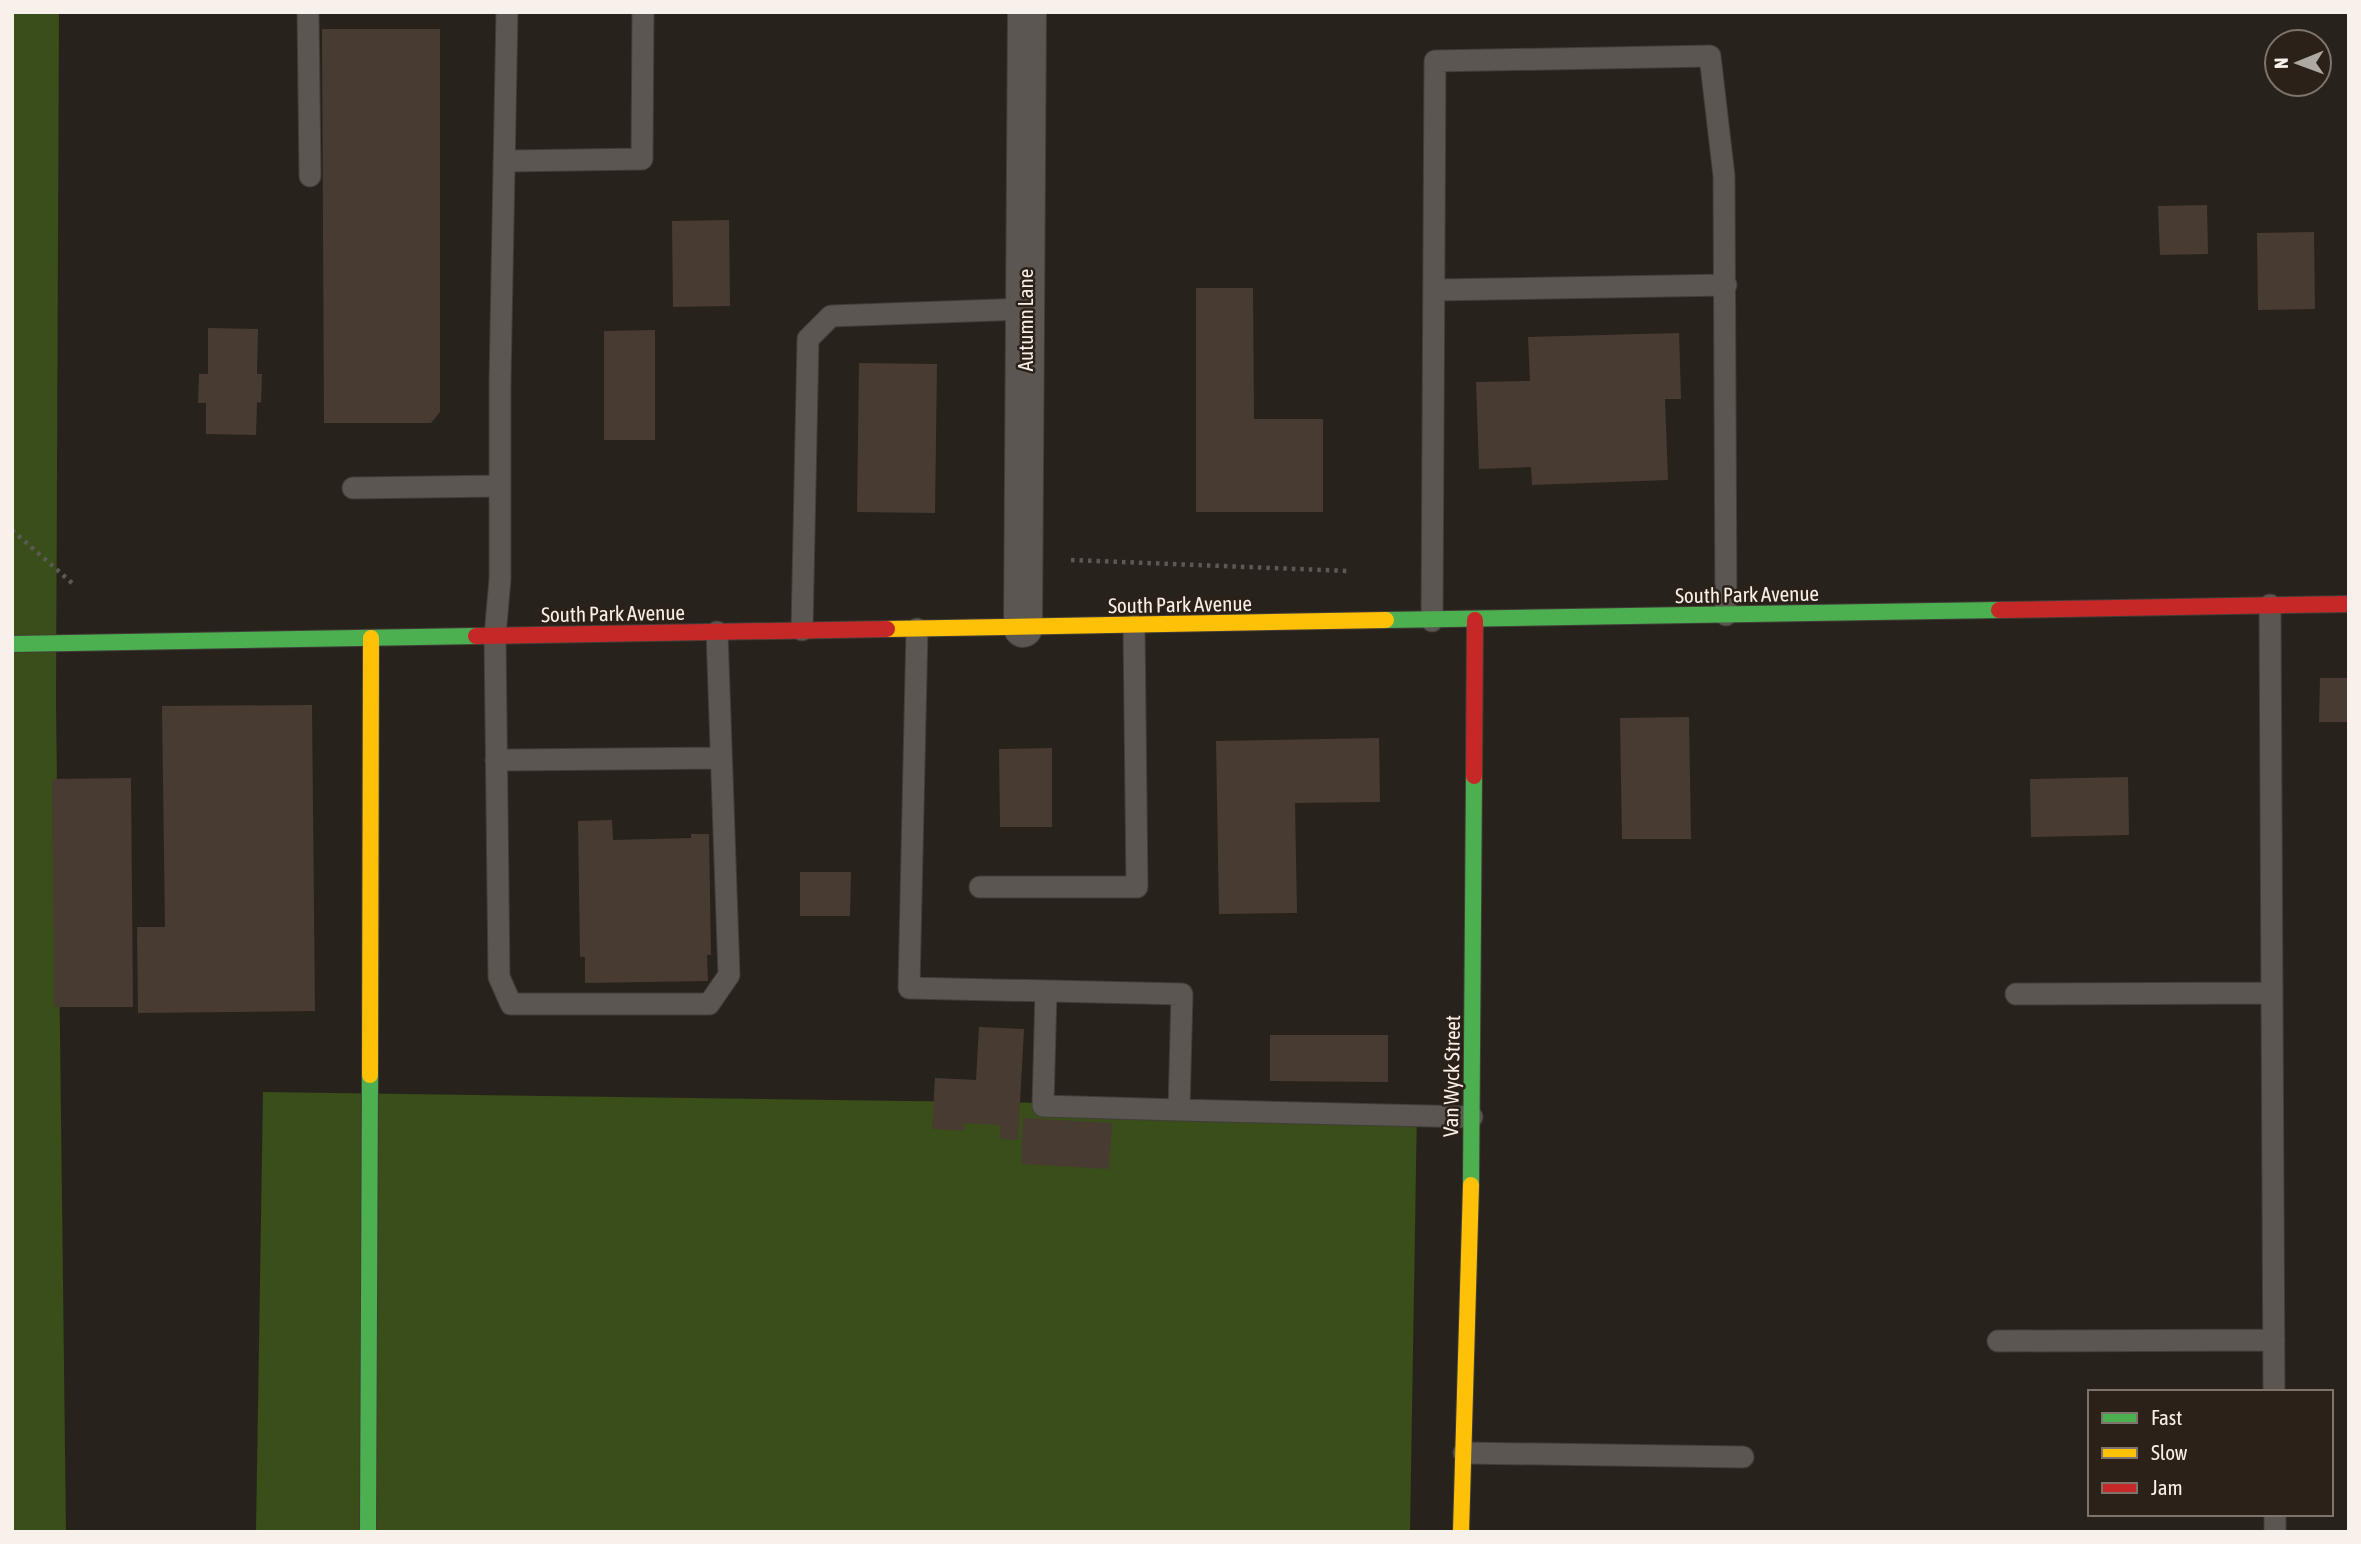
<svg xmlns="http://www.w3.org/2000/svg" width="2361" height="1544" viewBox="0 0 2361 1544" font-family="'Asap Condensed',sans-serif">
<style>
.green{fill:#394e19}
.building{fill:#483c32}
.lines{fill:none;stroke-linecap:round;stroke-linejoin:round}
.lane-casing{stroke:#423d39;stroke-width:23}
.street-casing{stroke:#423d39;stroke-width:40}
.fast-casing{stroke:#423d39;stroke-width:18}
.slow-casing{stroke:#423d39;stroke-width:18}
.jam-casing{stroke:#423d39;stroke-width:18}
.path{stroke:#5d5855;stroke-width:4.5;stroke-dasharray:3.5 5;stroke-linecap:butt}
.lane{stroke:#5b5652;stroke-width:21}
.street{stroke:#5b5652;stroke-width:38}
.fast{stroke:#4caf50;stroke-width:16}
.slow{stroke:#ffc107;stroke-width:16}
.jam{stroke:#c62828;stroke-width:16}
.labels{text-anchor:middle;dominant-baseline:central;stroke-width:5;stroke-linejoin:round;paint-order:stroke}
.street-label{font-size:21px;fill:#f8f1eb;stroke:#2c2118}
</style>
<rect width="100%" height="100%" fill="#28221c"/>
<!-- green -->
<path class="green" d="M12 12H59L56 703 66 1532H12Z
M263 1092 1417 1108 1410 1532H256Z"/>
<!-- building -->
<path class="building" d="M322 29H440V412L431 423H324Z
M2207 205 2208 254 2160 255 2158 206Z
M729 220 730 306 673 307 672 221Z
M2314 232 2315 309 2258 310 2257 233Z
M1196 288H1253L1254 419H1323V512H1196Z
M208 328 258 329 257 374H262L261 403 257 402 256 435 206 434V403H198L199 374H208Z
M655 330V440H604V331Z
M1679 333 1681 399H1665L1668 480 1532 485 1531 467 1479 469 1476 382 1530 381 1528 337Z
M859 363 937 364 935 513 857 512Z
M2320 678H2349V722H2319Z
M312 705 315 1011 138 1013 137 927H165L162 706Z
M1689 717 1691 839H1622L1620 718Z
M1379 738 1380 802 1295 803 1297 913 1219 914 1216 741Z
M1052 748V827H1000L999 749Z
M2128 777 2129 835 2031 837 2030 779Z
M131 778 133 1007H54L52 779Z
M612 820 613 840 691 838V834H709L711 955H707L708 981 585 983V957H580L578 821Z
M800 872H851L850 916H800Z
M979 1027 1024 1029 1018 1140 1000 1139V1125L964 1123V1131L932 1129 935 1078 976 1080Z
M1270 1035H1388V1082L1270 1081Z
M1023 1118 1112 1123 1109 1169 1021 1164Z"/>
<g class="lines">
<!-- lane casing -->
<g class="lane-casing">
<path id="lane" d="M308 12 310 176
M507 12 500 381V579L495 636 499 977 511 1004H709L729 975 717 632
M504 161 642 159 643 12
M1434 290 1726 285
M353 488 500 486
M2270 605 2274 1392
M1432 621 1435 61 1710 56 1724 176 1726 615
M917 629 909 988 1182 994 1179 1110 1472 1117
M802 630 808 339 831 316 1025 309
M496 760 721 758
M980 887H1137L1134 626
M1046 991 1043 1106 1179 1110
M2016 994 2272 993
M1998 1341 2274 1340
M1464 1453 1743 1457
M2275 1514V1532"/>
</g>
<!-- street casing -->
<g class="street-casing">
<path id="street" d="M1023 628 1027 12"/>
</g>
<!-- fast casing -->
<g class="fast-casing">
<path id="fast" d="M1386 620 1999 610
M12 644 476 636
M1471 1185 1474 776
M368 1532 370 1075"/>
</g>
<!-- slow casing -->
<g class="slow-casing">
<path id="slow" d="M887 629 1386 620
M370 1075 371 638
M1461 1532 1471 1185"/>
</g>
<!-- jam casing -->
<g class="jam-casing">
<path id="jam" d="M1999 610 2349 604
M476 636 887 629
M1474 776 1475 620"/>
</g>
<!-- path -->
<path class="path" d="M12 530 72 583
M1071 560 1348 571"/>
<!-- lane -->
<use href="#lane" class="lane"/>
<!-- street -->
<use href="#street" class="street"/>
<!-- fast -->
<use href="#fast" class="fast"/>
<!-- slow -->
<use href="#slow" class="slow"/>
<!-- jam -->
<use href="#jam" class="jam"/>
</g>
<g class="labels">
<!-- street labels -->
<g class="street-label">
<text transform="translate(1025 320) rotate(-90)">Autumn Lane</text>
<text transform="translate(1747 594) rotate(-1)">South Park Avenue</text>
<text transform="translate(1180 604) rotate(-1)">South Park Avenue</text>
<text transform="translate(613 613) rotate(-1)">South Park Avenue</text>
<text transform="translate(1451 1076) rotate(-89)">Van Wyck Street</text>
</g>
</g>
<!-- border -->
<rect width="2361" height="1544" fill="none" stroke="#f8f1eb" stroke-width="28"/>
<!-- legend -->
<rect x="2088" y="1390" width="245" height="126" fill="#2c2118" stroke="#7e746c" stroke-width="2"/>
<rect x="2102" y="1413" width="35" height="10" fill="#4caf50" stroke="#7e746c" stroke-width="2"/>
<text x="2151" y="1425" font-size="21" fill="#f8f1eb">Fast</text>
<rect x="2102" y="1448" width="35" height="10" fill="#ffc107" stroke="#7e746c" stroke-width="2"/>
<text x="2151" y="1460" font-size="21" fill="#f8f1eb">Slow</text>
<rect x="2102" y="1483" width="35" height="10" fill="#c62828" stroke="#7e746c" stroke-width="2"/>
<text x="2151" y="1495" font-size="21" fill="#f8f1eb">Jam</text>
<!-- north arrow -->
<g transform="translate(2298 63) rotate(269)"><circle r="33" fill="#2c2118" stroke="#7e746c" stroke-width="2"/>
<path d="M0-5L12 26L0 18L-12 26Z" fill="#afa9a3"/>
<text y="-10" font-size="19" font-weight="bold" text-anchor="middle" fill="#f8f1eb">N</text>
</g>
</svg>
